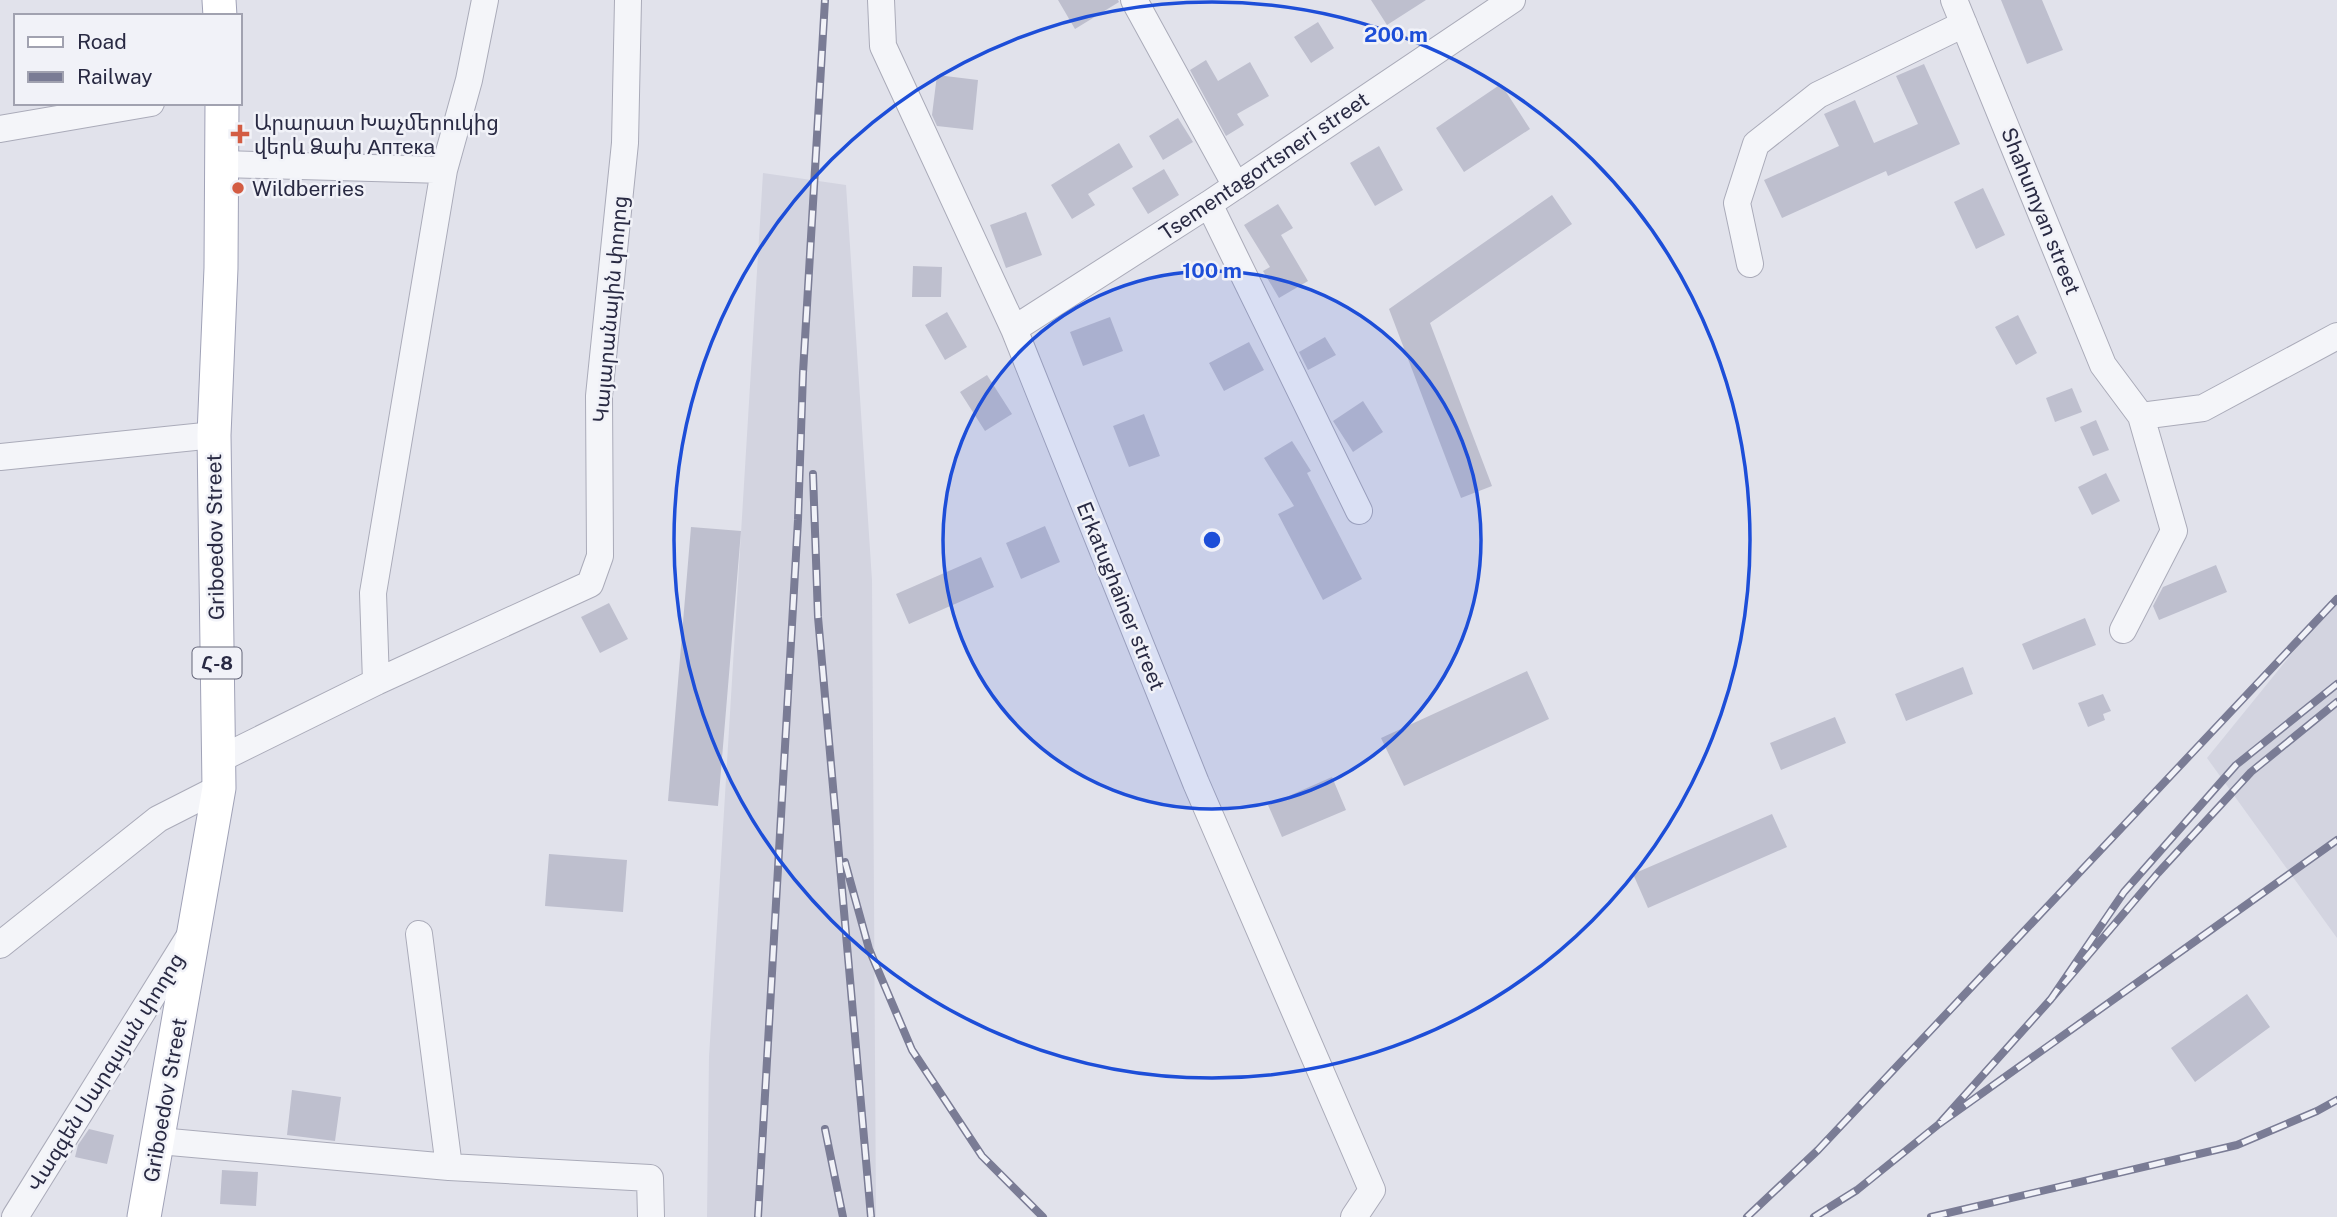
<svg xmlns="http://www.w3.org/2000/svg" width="2337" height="1217" viewBox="0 0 2337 1217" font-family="'Public Sans','Noto Sans Armenian',sans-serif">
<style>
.built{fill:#d3d4e0}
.building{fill:#bebfce}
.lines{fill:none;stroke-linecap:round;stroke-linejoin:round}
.minor-casing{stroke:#aaabb9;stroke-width:28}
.major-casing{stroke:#a0a2b7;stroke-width:35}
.minor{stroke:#f4f5f9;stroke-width:26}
.major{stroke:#fff;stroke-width:33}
.rail-casing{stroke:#7a7c95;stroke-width:8}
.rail{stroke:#f1f2f8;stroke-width:5;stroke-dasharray:16;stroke-linecap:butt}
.ring{fill:none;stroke:#1d4ed8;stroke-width:3.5}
.poi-dot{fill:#d35c43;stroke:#f1f2f8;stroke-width:2.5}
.labels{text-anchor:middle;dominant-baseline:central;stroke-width:5;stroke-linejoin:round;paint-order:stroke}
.shield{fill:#f1f2f8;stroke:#656679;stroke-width:2}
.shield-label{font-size:19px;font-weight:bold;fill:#292a43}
.poi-label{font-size:21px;fill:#292a43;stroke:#f1f2f8;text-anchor:start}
.street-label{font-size:21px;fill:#292a43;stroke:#f1f2f8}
.centre{fill:#1d4ed8;stroke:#f1f2f8;stroke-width:3.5}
.ring-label{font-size:21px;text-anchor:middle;font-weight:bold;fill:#1d4ed8;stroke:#f1f2f8;stroke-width:5;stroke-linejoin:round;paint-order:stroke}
</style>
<rect width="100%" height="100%" fill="#e1e2eb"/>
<!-- built -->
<path class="built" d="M763 173 846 185 872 580 876 1217H707L709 1057Z
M2337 598V938L2207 758Z"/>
<!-- building -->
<path class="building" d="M1058 0H1118L1119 2 1075 29Z
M1371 0H1426L1387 25Z
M2001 0H2042L2063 50 2027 64Z
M1318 22 1334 48 1311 63 1294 37Z
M1206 60 1218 81 1250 62 1269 96 1237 114 1244 125 1226 136 1190 70Z
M1924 64 1960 144 1888 176 1886 171 1782 218 1764 180 1839 146 1824 114 1855 100 1874 143 1918 124 1896 76Z
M937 75 978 80 973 130 937 126 932 115Z
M1501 84 1530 129 1464 172 1436 128Z
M1178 118 1193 142 1163 160 1149 136Z
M1119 143 1133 167 1088 194 1095 205 1072 219 1051 185Z
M1379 146 1403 190 1375 206 1350 163Z
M1164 169 1179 195 1148 214 1132 188Z
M1983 188 2005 235 1976 249 1954 202Z
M1552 195 1572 224 1430 323 1492 486 1461 498 1389 309Z
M1278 204 1293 228 1281 235 1308 281 1279 298 1263 271 1270 267 1244 225Z
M1026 212 1042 255 1006 268 990 225Z
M913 266 942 267 941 297H912Z
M947 312 967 347 945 360 925 325Z
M2018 315 2037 353 2016 365 1995 327Z
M1110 317 1123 351 1083 366 1070 332Z
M1325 337 1336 355 1308 370 1299 352Z
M1249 342 1264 370 1224 391 1209 363Z
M987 375 1012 414 985 431 960 392Z
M2072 388 2082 412 2055 422 2046 398Z
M1363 401 1383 432 1353 452 1333 421Z
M1144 414 1160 456 1129 467 1113 426Z
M2096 420 2109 450 2093 456 2080 427Z
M1292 441 1311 471 1307 473 1362 579 1323 600 1278 514 1294 506 1264 458Z
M2106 473 2120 501 2092 515 2078 487Z
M1045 526 1060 562 1021 579 1006 543Z
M691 527 741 531 718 806 668 801Z
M981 557 994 587 909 624 896 594Z
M2216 565 2227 592 2159 620 2153 606 2163 587Z
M609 603 628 639 600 653 581 617Z
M2085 618 2096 645 2033 670 2022 644Z
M1963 667 1973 694 1906 721 1895 694Z
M1527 671 1549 719 1404 786 1381 738Z
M2103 694 2111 711 2103 714 2105 720 2088 727 2078 703Z
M1835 717 1846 743 1781 770 1770 743Z
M1332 777 1346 810 1282 837 1268 805Z
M1772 814 1787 847 1648 908 1633 874Z
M549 854 627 860 623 912 545 906Z
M2247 994 2270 1027 2195 1082 2171 1048Z
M292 1090 341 1097 335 1141 287 1135Z
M89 1129 114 1135 107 1164 75 1157 78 1145Z
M222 1170 258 1172 256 1206 220 1204Z"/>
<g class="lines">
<!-- minor casing -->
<g class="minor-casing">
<path id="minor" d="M881 0 883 46 1014 329 1196 783 1372 1190 1354 1217
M1134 0 1236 186
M1954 0 2103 365 2141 416 2174 531 2123 630
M0 129 151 103
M223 164 444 170
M1209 204 1359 511
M1750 264 1737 203 1756 144 1818 95 1964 24
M1014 329 1209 204 1512 0
M2141 416 2203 408 2337 336
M0 457 214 435
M376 682 373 593 444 170 469 80 485 0
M218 760 376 682 590 584 600 556 599 396 625 143 628 0
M419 934 449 1167
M0 945 158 819 219 788
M159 1141 449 1167 650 1178 651 1217
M15 1217 189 937"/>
</g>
<!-- major casing -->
<g class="major-casing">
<path id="major" d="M219 0 220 16
M144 1217 219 788 214 435 221 268 222 103"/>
</g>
<!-- minor -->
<use href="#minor" class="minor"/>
<!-- major -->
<use href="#major" class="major"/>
<!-- rail casing -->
<g class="rail-casing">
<path id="rail" d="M813 474 818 617 871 1217
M2337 684 2236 765 2124 892 2051 999 2158 873 2251 772 2337 702
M845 862 869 949 912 1050 982 1156 1043 1217
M1939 1124 2337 840
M825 1129 843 1217
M758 1217 798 520 803 373 825 0
M1747 1217 1818 1150 2337 599
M1814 1217 1857 1190 1939 1124 2051 999
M1931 1217 2237 1145 2317 1111 2337 1100"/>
</g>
<!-- rail -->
<use href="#rail" class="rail"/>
</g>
<!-- distance rings -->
<circle cx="1212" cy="540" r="269" fill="#1d4ed8" fill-opacity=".12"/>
<g class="ring">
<circle cx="1212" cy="540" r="269"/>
<circle cx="1212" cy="540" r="538"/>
</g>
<!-- markers -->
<g class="poi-dot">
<path d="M236.5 123.5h7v7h7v7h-7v7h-7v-7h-7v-7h7z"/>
<circle cx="238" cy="188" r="7"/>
</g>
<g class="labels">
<!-- shield labels -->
<rect class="shield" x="192.5" y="647.5" width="49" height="31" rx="5"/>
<g class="shield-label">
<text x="217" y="663">Հ-8</text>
</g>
<!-- poi labels -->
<g class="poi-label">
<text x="254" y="122">Արարատ Խաչմերուկից<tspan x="254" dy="24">վերև Ձախ Аптека</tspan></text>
<text x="252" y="188">Wildberries</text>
</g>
<!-- street labels -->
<g class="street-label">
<text transform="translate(1264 166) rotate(-34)">Tsementagortsneri street</text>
<text transform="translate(2041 211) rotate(68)">Shahumyan street</text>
<text transform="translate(610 309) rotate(-85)">Կայարանային փողոց</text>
<text transform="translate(215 537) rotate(-91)">Griboedov Street</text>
<text transform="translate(1121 596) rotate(68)">Erkatughainer street</text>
<text transform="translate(105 1072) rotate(-58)">Վազգեն Սարգսյան փողոց</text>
<text transform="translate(165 1100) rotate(-80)">Griboedov Street</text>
</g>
</g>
<circle cx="1212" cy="540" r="10" class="centre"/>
<g class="ring-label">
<text x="1396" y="42">200 m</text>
<text x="1212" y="278">100 m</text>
</g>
<!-- legend -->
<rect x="14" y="14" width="228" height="91" fill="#f1f2f8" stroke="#a1a2b0" stroke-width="2"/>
<rect x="28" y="37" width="35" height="10" fill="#ffffff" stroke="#a1a2b0" stroke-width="2"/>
<text x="77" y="49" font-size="21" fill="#292a43">Road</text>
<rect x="28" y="72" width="35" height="10" fill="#7a7c95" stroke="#a1a2b0" stroke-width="2"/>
<text x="77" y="84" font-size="21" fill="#292a43">Railway</text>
</svg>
